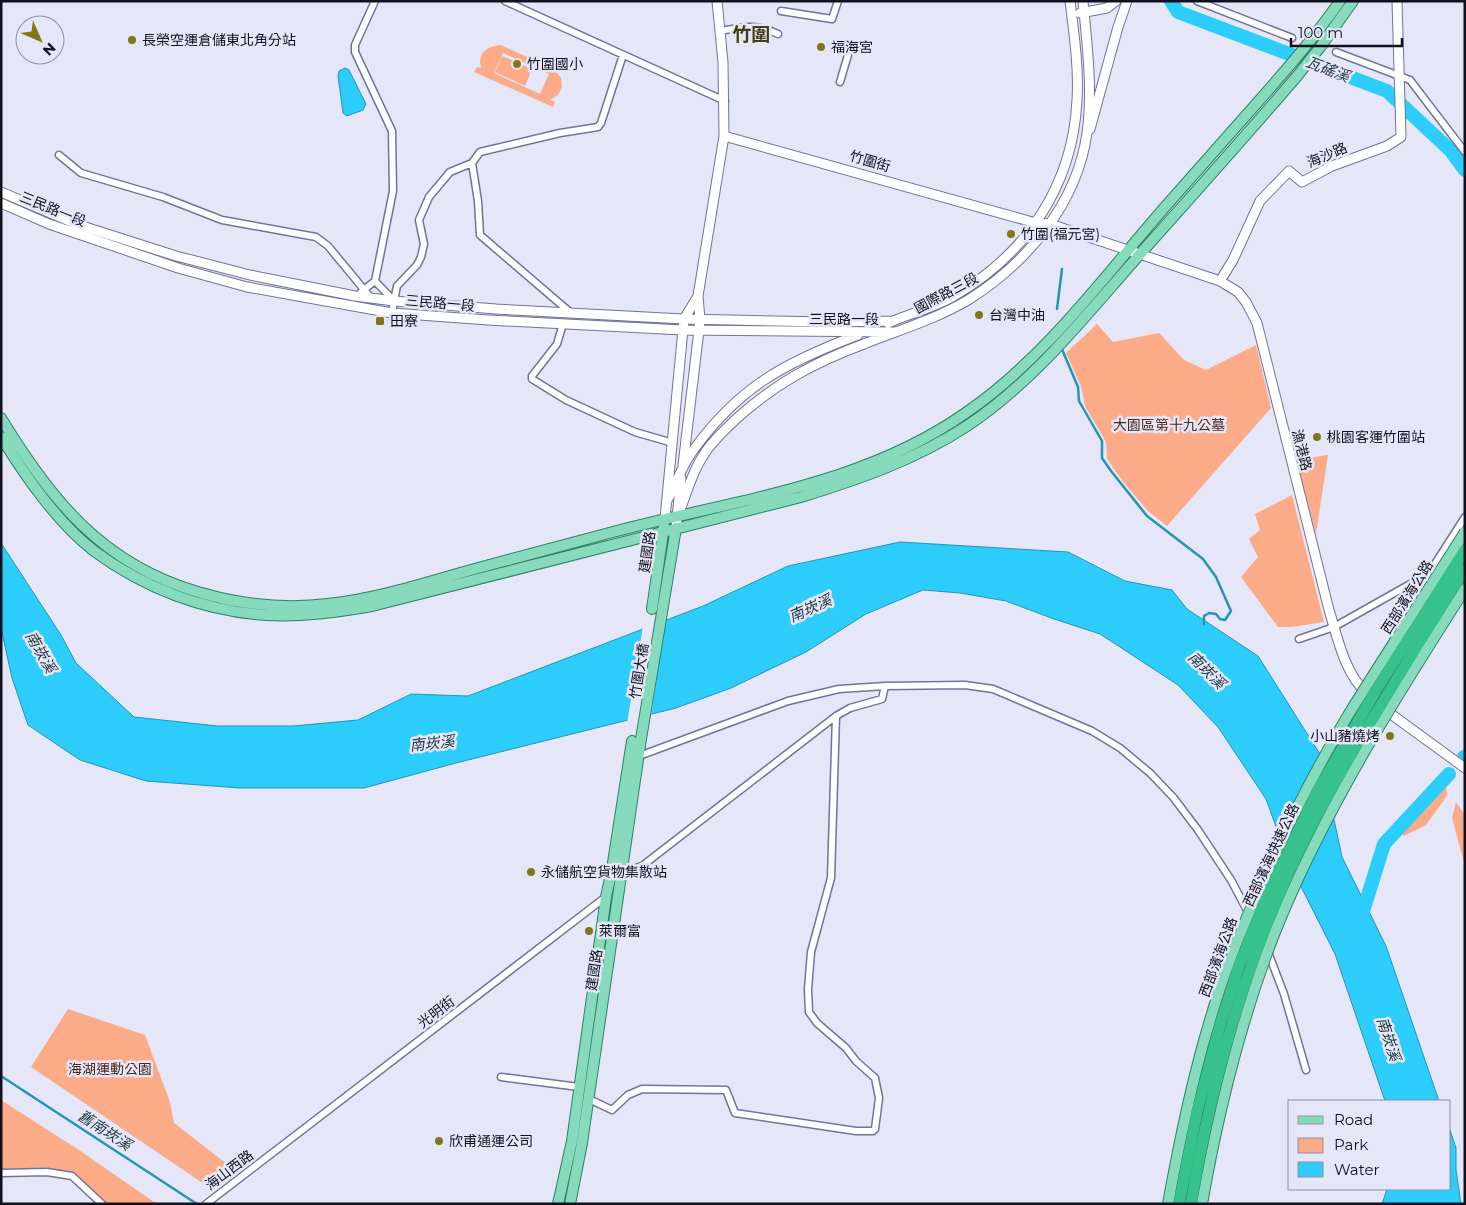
<svg xmlns="http://www.w3.org/2000/svg" width="1466" height="1205" viewBox="0 0 1466 1205" font-family="Montserrat,'Noto Sans TC',sans-serif">
<style>
.green{fill:#fcab89;fill-rule:evenodd}
.water{fill:#2dcdfb;stroke:#2494b9}
.pier{fill:#e5e7f8}
.lines{fill:none;stroke-linecap:round;stroke-linejoin:round}
.stream{stroke:#2494b9;stroke-width:2.5}
.river{stroke:#2dcdfb;stroke-width:14}
.street-casing{stroke:#727399;stroke-width:9}
.secondary-casing{stroke:#727399;stroke-width:11}
.primary-casing{stroke:#298466;stroke-width:12}
.street{stroke:#fff;stroke-width:6}
.secondary{stroke:#fff;stroke-width:9}
.primary{stroke:#87dabb;stroke-width:10}
.primary-bridge-casing{stroke:#298466;stroke-width:12;stroke-linecap:butt}
.highway-bridge-casing{stroke:#298466;stroke-width:14;stroke-linecap:butt}
.primary-bridge{stroke:#87dabb;stroke-width:10}
.highway-bridge{stroke:#37c28d;stroke-width:11}
.poi-dot{fill:#80771b;stroke:#e5e7f8;stroke-width:2}
.labels{text-anchor:middle;dominant-baseline:central;stroke-width:5;stroke-linejoin:round;paint-order:stroke}
.poi-label{font-size:14px;fill:#10101e;stroke:#e5e7f8;text-anchor:start}
.street-label{font-size:14px;fill:#10101e;stroke:#e5e7f8}
.park-label{font-size:14px;fill:#502715;stroke:#e5e7f8}
.water-label{font-size:15px;font-style:italic;fill:#1d353d;stroke:#e5e7f8}
.district-label{font-size:19px;font-weight:bold;fill:#423e14;stroke:#e5e7f8}
</style>
<rect width="100%" height="100%" fill="#e5e7f8"/>
<!-- green -->
<path class="green" d="M501 45 555 70 561 78 562 87 558 95 550 100 555 102 553 107 474 72 477 67 481 68C477 53 487 46 501 45ZM503 53 549 74 540 94 494 73Z
M502 56 532 69 525 86 495 72Z
M1097 324 1113 342 1159 333 1184 360 1206 370 1256 345 1271 408 1167 526 1149 512 1124 483 1107 459 1106 442 1085 406 1081 386 1066 353Z
M1328 455 1316 534 1296 460Z
M1292 495 1324 622 1292 627H1278L1241 577 1258 557 1249 539 1260 530 1255 514Z
M1446 782 1447 796 1426 825 1404 836 1400 831Z
M1456 802 1465 815V866L1452 818Z
M68 1009 145 1035 170 1102 174 1123 236 1171 210 1188 31 1067Z
M1 1100 79 1150 157 1204H108L72 1173 54 1169 1 1171Z"/>
<!-- water -->
<path class="water" d="M345 68 349 70 366 104 363 110 347 116 343 113 338 76 339 71Z
M900 542 1068 552 1125 581 1172 590 1187 609 1258 656 1320 754 1342 857 1386 946 1439 1101H1385L1335 954 1290 865 1266 799 1218 727 1178 685 1100 634 1054 619 1006 601 960 593 923 590 866 614 806 652 731 688 676 708 456 763 364 788H240L146 781 80 760 28 725 12 678 1 628V543L61 635 76 663 134 717 218 726H293L358 720 411 694 468 696 703 606 788 566Z
M1450 1130 1456 1148V1170L1461 1204H1382L1387 1189H1450Z"/>
<!-- pier -->
<path class="pier" d="M666 617 651 717 627 723 643 626Z"/>
<g class="lines">
<!-- stream -->
<path class="stream" d="M1057 309 1062 269
M1061 347 1078 387 1079 401 1102 441V458L1111 471 1147 516 1203 559 1216 577 1231 611 1225 620 1220 619 1216 614 1209 613 1204 616V624
M1 1076 197 1204"/>
<!-- river -->
<path class="river" d="M1171 1 1178 12 1387 91 1451 151 1465 170
M1464 757H1465
M1360 921 1384 844 1449 774"/>
<!-- street casing -->
<g class="street-casing">
<path id="street" d="M505 1 725 101
M1197 1 1292 38
M781 11 832 19 838 1
M720 31C743 27 756 23 778 34
M1336 52 1410 80 1465 152
M840 82 848 55
M59 155 81 173 163 197 222 220 316 237 328 246 371 298
M375 281 394 301 392 313
M361 292 375 281 393 191 392 131 355 52V45L375 1
M394 301 397 286 417 265 421 257 424 244 419 220 429 197 450 172 472 163
M571 313 480 235 478 201 472 163 480 152 560 133 598 127 601 123 623 55
M563 324 557 344 532 376V379L566 400 635 432 673 443
M1396 634 1401 617 1465 517
M1299 639 1334 627 1412 583 1424 579
M639 756 788 701 839 689 885 686 965 685 993 689 1092 731 1120 748 1150 773 1173 797 1198 830 1231 880 1249 914
M622 873 642 866 836 716 850 708 882 699 885 686
M1268 952 1284 994 1306 1070
M501 1077 579 1087
M589 1099 612 1110 628 1095 642 1089 726 1090 735 1113 856 1131H873L875 1129 879 1098 875 1078 856 1061 846 1048 817 1023 809 1012 808 989 811 952 831 878 836 716
M1 1173 47 1172 72 1176 102 1204
M206 1204 607 896"/>
</g>
<!-- secondary casing -->
<g class="secondary-casing">
<path id="secondary" d="M1080 13 1107 8 1116 1
M1090 129 1118 27 1127 1
M724 136 1036 223 1050 224 1220 281 1238 292 1246 302 1257 323 1329 610C1338 639 1344 672 1367 694
M1 192 79 225 176 256 250 275 355 296 394 301 496 309 684 319 827 322 893 321
M1 203 49 224 178 268 247 287 392 313 488 320 683 330 894 332
M1220 281 1233 260 1260 201 1289 171 1302 182 1332 166 1387 146 1401 137 1397 1
M888 323C909 314 932 308 952 297 1026 255 1073 186 1077 100 1079 68 1074 34 1070 1
M683 465 699 330 700 319 698 296 724 136 723 62 717 1
M668 499C676 484 682 466 692 452 738 387 786 362 858 335
M678 515C686 496 691 474 703 456 711 442 724 431 735 420 774 384 815 362 864 344 899 330 936 319 968 300 1027 263 1077 204 1087 133 1093 90 1087 44 1083 1
M665 518 684 319 698 296
M676 528 681 478
M1384 709 1465 768"/>
</g>
<!-- primary casing -->
<g class="primary-casing">
<path id="primary" d="M1 418C51 500 102 564 198 592 209 595 219 598 230 600 261 606 296 608 328 604 376 599 424 583 471 570 518 557 565 545 613 532 733 500 863 486 967 412 1045 358 1103 278 1165 207 1196 172 1227 137 1257 103 1286 70 1315 37 1340 1
M1 437C26 477 57 522 94 551 144 588 204 611 266 615 302 617 337 612 372 606L801 497C859 479 915 460 967 426 1032 383 1082 320 1133 262 1188 200 1244 138 1298 75L1321 46 1353 1
M652 609 664 526
M558 1204 572 1141 606 897 612 869 632 741
M570 1204 582 1143 641 739 676 528"/>
</g>
<!-- street -->
<use href="#street" class="street"/>
<!-- secondary -->
<use href="#secondary" class="secondary"/>
<!-- primary -->
<use href="#primary" class="primary"/>
<!-- primary-bridge casing -->
<g class="primary-bridge-casing">
<path id="primary-bridge" d="M1168 1204C1184 1116 1203 1028 1236 944 1267 866 1304 789 1347 717 1385 655 1426 594 1465 532
M1202 1204C1218 1113 1240 1023 1273 937 1322 813 1394 700 1465 589"/>
</g>
<!-- highway-bridge casing -->
<g class="highway-bridge-casing">
<path id="highway-bridge" d="M1179 1204 1197 1112 1220 1025 1239 966 1266 898 1317 792 1378 687 1465 550
M1191 1204C1208 1101 1235 999 1276 902 1304 833 1342 769 1381 705 1408 660 1436 615 1465 570"/>
</g>
<!-- primary-bridge -->
<use href="#primary-bridge" class="primary-bridge"/>
<!-- highway-bridge -->
<use href="#highway-bridge" class="highway-bridge"/>
</g>
<!-- markers -->
<g class="poi-dot">
<circle cx="132" cy="40" r="5"/>
<circle cx="821" cy="47" r="5"/>
<circle cx="517" cy="64" r="5"/>
<circle cx="1011" cy="234" r="5"/>
<circle cx="979" cy="315" r="5"/>
<rect x="375" y="316" width="10" height="10" rx="2.5"/>
<circle cx="1317" cy="437" r="5"/>
<circle cx="1390" cy="736" r="5"/>
<circle cx="531" cy="872" r="5"/>
<circle cx="589" cy="931" r="5"/>
<circle cx="439" cy="1141" r="5"/>
</g>
<g class="labels">
<!-- poi labels -->
<g class="poi-label">
<text x="142" y="40">長榮空運倉儲東北角分站</text>
<text x="831" y="47">福海宮</text>
<text x="527" y="64">竹圍國小</text>
<text x="1021" y="234">竹圍(福元宮)</text>
<text x="989" y="315">台灣中油</text>
<text x="390" y="321">田寮</text>
<text x="1327" y="437">桃園客運竹圍站</text>
<text x="1380" y="736" text-anchor="end">小山豬燒烤</text>
<text x="541" y="872">永儲航空貨物集散站</text>
<text x="599" y="931">萊爾富</text>
<text x="449" y="1141">欣甫通運公司</text>
</g>
<!-- street labels -->
<g class="street-label">
<text transform="translate(1327 155) rotate(-23)">海沙路</text>
<text transform="translate(870 161) rotate(16)">竹圍街</text>
<text transform="translate(53 209) rotate(22)">三民路一段</text>
<text transform="translate(946 293) rotate(-28)">國際路三段</text>
<text transform="translate(440 303) rotate(5)">三民路一段</text>
<text x="844" y="319">三民路一段</text>
<text transform="translate(1302 450) rotate(76)">漁港路</text>
<text transform="translate(647 552) rotate(-82)">建國路</text>
<text transform="translate(1407 597) rotate(-58)">西部濱海公路</text>
<text transform="translate(639 671) rotate(-81)">竹圍大橋</text>
<text transform="translate(1271 855) rotate(-65)">西部濱海快速公路</text>
<text transform="translate(1218 957) rotate(-70)">西部濱海公路</text>
<text transform="translate(594 970) rotate(-82)">建國路</text>
<text transform="translate(436 1012) rotate(-37)">光明街</text>
<text transform="translate(229 1170) rotate(-37)">海山西路</text>
</g>
<!-- park labels -->
<g class="park-label">
<text x="1169" y="425">大園區第十九公墓</text>
<text x="110" y="1069">海湖運動公園</text>
</g>
<!-- water labels -->
<g class="water-label">
<text transform="translate(1328 69) rotate(21)">瓦磘溪</text>
<text transform="translate(810 608) rotate(-24)">南崁溪</text>
<text transform="translate(41 652) rotate(60)">南崁溪</text>
<text transform="translate(1207 670) rotate(45)">南崁溪</text>
<text transform="translate(432 743) rotate(-6)">南崁溪</text>
<text transform="translate(1389 1039) rotate(72)">南崁溪</text>
<text transform="translate(105 1130) rotate(33)">舊南崁溪</text>
</g>
<!-- district labels -->
<g class="district-label">
<text x="751" y="34">竹圍</text>
</g>
</g>
<!-- border -->
<rect width="1466" height="1205" fill="none" stroke="#10101e" stroke-width="5"/>
<!-- legend -->
<rect x="1288" y="1100" width="162" height="90" fill="#e5e7f8" stroke="#9091a1"/>
<rect x="1298" y="1116" width="25" height="8" fill="#87dabb" stroke="#9091a1"/>
<text x="1334" y="1125" font-size="15" fill="#10101e">Road</text>
<rect x="1298" y="1138" width="25" height="15" fill="#fcab89" stroke="#9091a1"/>
<text x="1334" y="1150" font-size="15" fill="#10101e">Park</text>
<rect x="1298" y="1162" width="25" height="15" fill="#2dcdfb" stroke="#9091a1"/>
<text x="1334" y="1175" font-size="15" fill="#10101e">Water</text>
<!-- north arrow -->
<g transform="translate(40 40) rotate(135)"><circle r="24" fill="#e5e7f8" stroke="#9091a1"/>
<path d="M0-4L9 19L0 12L-9 19Z" fill="#80771b"/>
<text y="-8" font-size="14" font-weight="bold" text-anchor="middle" fill="#10101e">N</text>
</g>
<!-- scale -->
<path d="M1291 38v8h111v-8" fill="none" stroke="#10101e" stroke-width="2.5"/>
<text x="1298" y="38" font-size="15" fill="#10101e" stroke="#e5e7f8" stroke-width="4" paint-order="stroke">100 m</text>
</svg>
